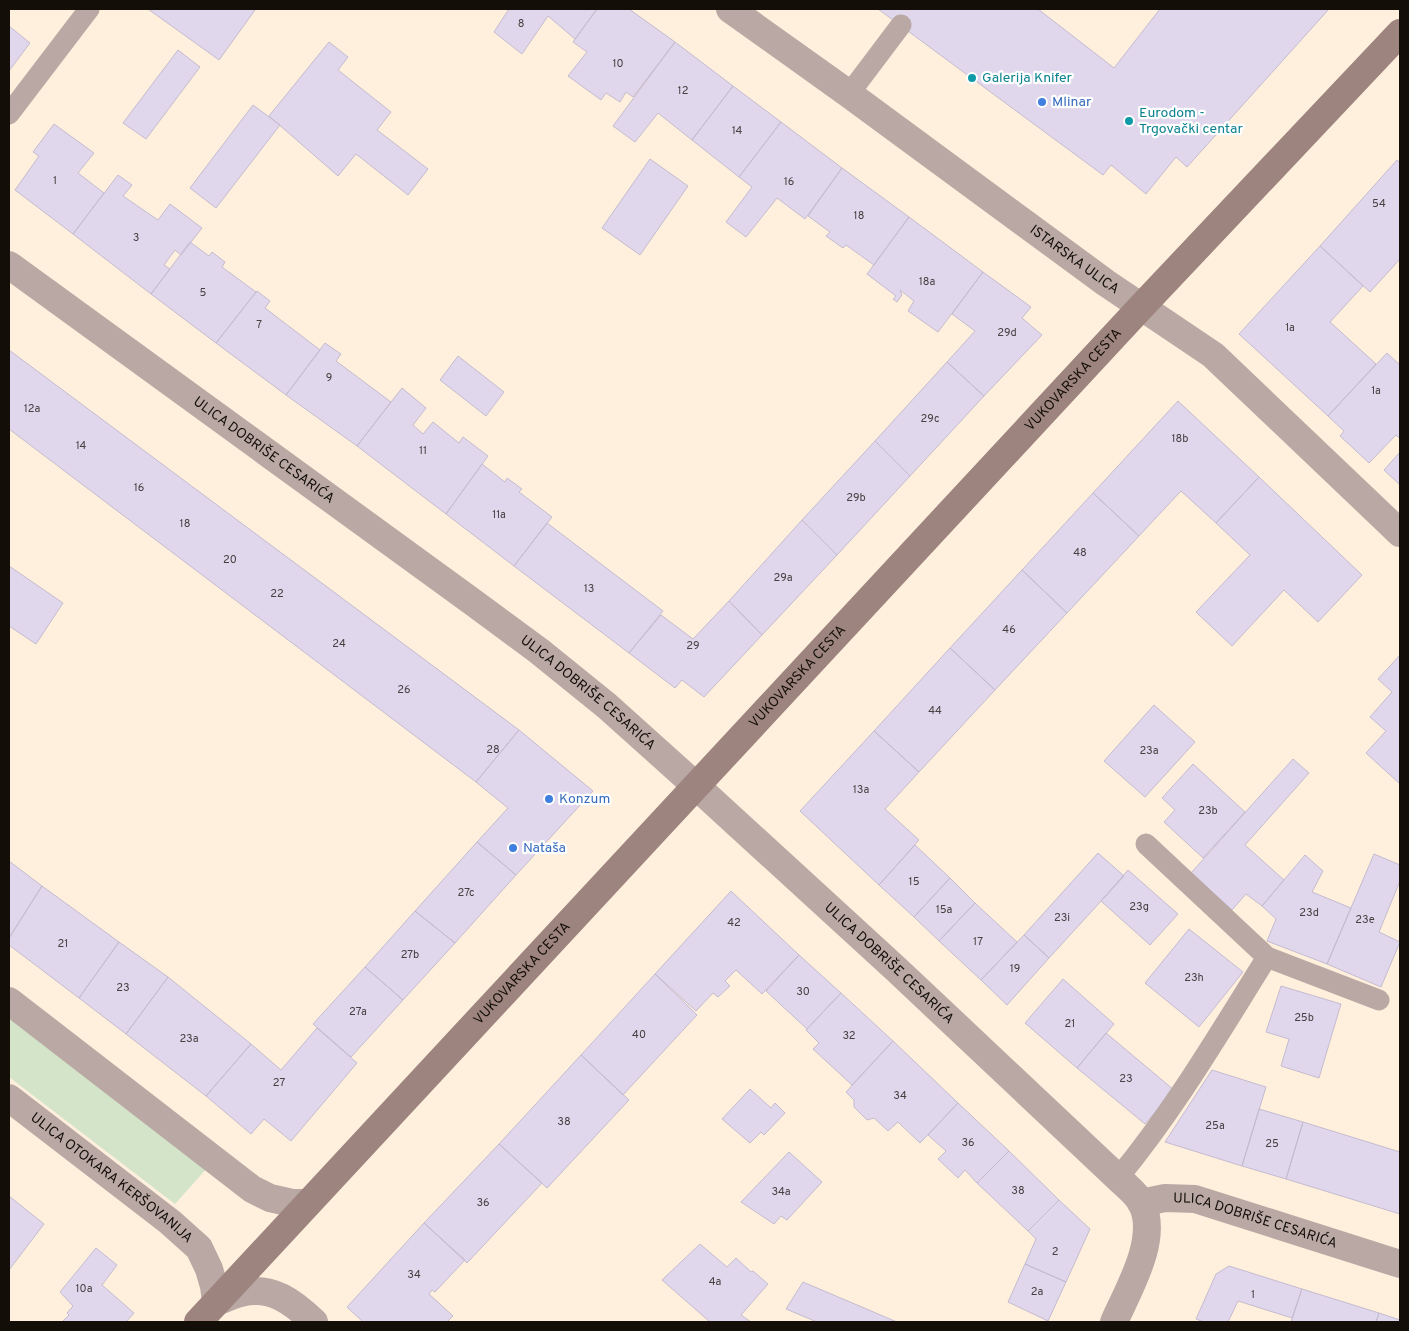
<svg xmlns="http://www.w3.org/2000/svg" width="1409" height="1331" viewBox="0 0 1409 1331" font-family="Overpass,sans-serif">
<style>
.green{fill:#d3e4c9}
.building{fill:#e0d7ec;stroke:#c4bbcf}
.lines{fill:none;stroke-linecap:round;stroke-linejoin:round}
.lane{stroke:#baa8a4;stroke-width:21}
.street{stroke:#baa8a4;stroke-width:28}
.secondary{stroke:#9e847f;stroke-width:28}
.culture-dot{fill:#0f9aa8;stroke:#fff;stroke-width:2}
.shop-dot{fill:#3f7fe0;stroke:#fff;stroke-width:2}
.labels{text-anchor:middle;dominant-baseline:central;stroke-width:4.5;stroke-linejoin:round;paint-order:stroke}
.number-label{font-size:11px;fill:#464041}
.culture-label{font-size:14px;fill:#0d838f;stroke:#fff;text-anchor:start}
.shop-label{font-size:14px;fill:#366cbe;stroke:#fff;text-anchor:start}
.street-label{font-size:14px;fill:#130e08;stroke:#fff}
</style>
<rect width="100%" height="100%" fill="#fff0dd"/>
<!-- green -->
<path class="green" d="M9 1013 208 1167 175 1204 9 1077Z"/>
<!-- building -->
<path class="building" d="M148 9H254L255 10 219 60Z
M509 9H597L575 39 548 16 522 54 494 32Z
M597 9H629L675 42 633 97 626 92 620 102 606 93 601 100 568 76 587 52 573 42Z
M878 9H1038L1114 68 1160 9H1329L1187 167 1176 157 1146 194 1111 165 1103 175Z
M9 26 30 43 9 71Z
M329 42 348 57 338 70 391 112 377 130 428 169 408 195 356 154 338 176 269 116Z
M675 42 733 86 692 140 658 113 635 142 613 126Z
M178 50 200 67 146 139 123 123Z
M733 86 781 122 739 177 692 140Z
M253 105 280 125 216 208 190 188Z
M781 122 842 168 805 219 777 198 746 237 726 222 752 187 739 177Z
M54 124 94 153 78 173 104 193 73 234 15 190 39 156 33 152Z
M650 159 688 186 640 255 602 228Z
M1397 160 1400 163V259L1370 292 1320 246Z
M842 168 909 217 874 265 846 245 843 248 826 236 830 232 808 216Z
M118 175 132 185 123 196 158 220 170 204 202 228 181 255 175 250 164 265 170 269 151 294 73 234Z
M909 217 983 272 938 332 908 311 914 301 900 290 902 295 897 302 893 299 896 296 867 274Z
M190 242 209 256 212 252 225 262 222 267 256 292 216 343 151 294Z
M1320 246 1363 286 1330 322 1376 364 1328 416 1239 334Z
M983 272 1031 307 1022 318 1042 335 984 396 947 362 975 331 952 314Z
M257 291 270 301 265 308 320 350 286 395 216 343Z
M325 343 341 354 336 361 391 402 357 446 286 395Z
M9 350 519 730 476 782 9 429Z
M1387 353 1400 365V439L1396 435 1369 463 1340 436 1344 431 1328 416Z
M458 356 504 392 486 416 440 380Z
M947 362 984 396 910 476 875 441Z
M402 388 426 408 413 425 423 434 433 422 459 443 463 437 488 456 446 514 357 446Z
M1178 401 1259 477 1216 523 1181 491 1139 536 1093 493Z
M875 441 910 476 837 555 802 520Z
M1400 452V485L1384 470Z
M482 464 505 482 507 478 522 489 519 492 552 517 514 566 446 514Z
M1259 477 1362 575 1318 622 1284 590 1232 646 1196 612 1250 555 1216 523Z
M1093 493 1139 536 1067 613 1022 570Z
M802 520 837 555 762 635 729 601Z
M547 523 663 611 629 653 514 566Z
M9 566 63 603 36 644 9 626Z
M1022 570 1067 613 995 690 950 648Z
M729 601 762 635 704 697 682 680 675 688 629 653 661 615 693 639Z
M950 648 995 690 919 772 874 731Z
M1400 655V784L1366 753 1386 731 1370 717 1392 692 1378 679Z
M1154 705 1195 742 1145 797 1104 761Z
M519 730 593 791 516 875 477 842 508 808 476 782Z
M874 731 919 772 885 809 919 840 879 885 800 811Z
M1293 759 1309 773 1245 845 1284 880 1262 906 1246 894 1232 910 1191 873Z
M1193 764 1245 812 1203 858 1164 822 1175 810 1162 798Z
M477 842 516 875 455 943 415 911Z
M915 845 950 878 914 917 879 885Z
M1098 853 1124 876 1049 958 1024 935Z
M1374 854 1400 865V881L1379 932 1400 942 1381 987 1327 964Z
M1305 855 1323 871 1312 892 1351 908 1327 964 1267 941 1276 919 1262 906Z
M9 861 42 886 9 938Z
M1128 870 1178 914 1150 945 1101 901Z
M950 878 975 903 939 941 914 917Z
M42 886 119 942 79 998 9 945V938Z
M731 891 799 955 762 994 736 970 725 981 730 986 718 997 713 993 696 1011 655 974Z
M975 903 1017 942 981 980 939 941Z
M415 911 455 943 403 1000 365 967Z
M1189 929 1243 972 1199 1027 1145 983Z
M1024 935 1049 958 1007 1005 981 980Z
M119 942 168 977 126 1034 79 998Z
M799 955 841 993 807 1029 766 991Z
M365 967 403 1000 351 1057 313 1024Z
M655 974 697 1015 623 1095 581 1055Z
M168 977 251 1044 206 1096 126 1034Z
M1063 979 1114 1024 1077 1068 1025 1023Z
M1281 986 1341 1004 1319 1078 1281 1066 1289 1039 1266 1032Z
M841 993 893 1041 852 1085 813 1049 819 1043 806 1030Z
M317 1028 357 1063 291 1141 264 1119 251 1134 206 1096 251 1044 281 1070Z
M1106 1033 1174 1090 1145 1124 1077 1068Z
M893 1041 958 1103 920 1143 898 1122 888 1131 874 1118 867 1120 854 1107V1100L846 1092Z
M581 1055 629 1100 547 1188 499 1144Z
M1212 1070 1266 1087 1242 1166 1165 1142Z
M750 1089 771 1108 775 1103 785 1113 764 1135 761 1132 750 1143 722 1119Z
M958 1103 1009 1151 977 1183 965 1170 958 1178 938 1159 946 1151 928 1135Z
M1259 1109 1303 1122 1286 1179 1242 1166Z
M1303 1122 1400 1152V1214L1286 1179Z
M499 1144 542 1183 467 1263 424 1223Z
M1009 1151 1059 1200 1028 1231 977 1183Z
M789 1152 822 1182 787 1220 781 1216 774 1224 741 1202Z
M9 1196 44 1224 9 1270Z
M1059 1200 1090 1229 1066 1282 1025 1264 1036 1239 1028 1231Z
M424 1223 465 1260 435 1292 432 1290 429 1294 453 1316 448 1321 450 1322H363L347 1307Z
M700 1244 727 1267 736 1258 751 1272 753 1271 768 1284 741 1315 751 1322H710L662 1280Z
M96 1248 117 1265 102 1285 134 1313 126 1322H62L69 1315 67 1313 73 1306 60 1292Z
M1025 1264 1066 1282 1048 1321 1008 1302Z
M1229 1266 1302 1289 1292 1318 1238 1301 1228 1322H1204L1196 1319 1216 1274Z
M803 1282 897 1322H817L786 1309Z
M1302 1289 1379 1313 1376 1322H1291Z
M1379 1313 1400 1320V1322H1376Z"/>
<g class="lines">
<!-- lane -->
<path class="lane" d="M849 94 901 25
M9 114 89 9
M1146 844 1267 957 1379 1000
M1118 1178C1175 1109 1220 1032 1267 957"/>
<!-- street -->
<g class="street">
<path id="s1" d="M730 9 849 94 1106 283 1213 355 1400 533"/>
<path id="s2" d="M9 265 474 603 539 651 607 706 695 785 896 969 1118 1178C1126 1186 1137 1194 1142 1204 1159 1239 1128 1290 1114 1322"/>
<path d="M9 1001 252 1189 270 1198 292 1203H308"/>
<path id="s3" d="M9 1098 170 1222 199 1248 209 1269 214 1286 216 1302C224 1299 233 1295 241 1293 272 1285 294 1303 314 1322"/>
<path id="s4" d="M1141 1203 1165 1198 1195 1199 1400 1264"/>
</g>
<!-- secondary -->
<path class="secondary" id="s5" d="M198 1322 1142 306 1400 33"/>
</g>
<!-- markers -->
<g class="culture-dot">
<circle cx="972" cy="78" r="5"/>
<circle cx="1129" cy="121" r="5"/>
</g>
<g class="shop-dot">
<circle cx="1042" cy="102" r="5"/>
<circle cx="549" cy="799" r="5"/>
<circle cx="513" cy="848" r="5"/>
</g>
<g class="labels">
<!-- number labels -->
<g class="number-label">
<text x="521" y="24">8</text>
<text x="618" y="64">10</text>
<text x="683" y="91">12</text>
<text x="737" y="131">14</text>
<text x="55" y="181">1</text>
<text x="789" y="182">16</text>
<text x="1379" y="204">54</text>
<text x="859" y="216">18</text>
<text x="136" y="238">3</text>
<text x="927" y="282">18a</text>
<text x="203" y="293">5</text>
<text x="259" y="325">7</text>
<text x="1290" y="328">1a</text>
<text x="1007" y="333">29d</text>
<text x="329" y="378">9</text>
<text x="1376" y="391">1a</text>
<text x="32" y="409">12a</text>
<text x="930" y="419">29c</text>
<text x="1180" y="439">18b</text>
<text x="81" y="446">14</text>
<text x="423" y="451">11</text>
<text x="139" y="488">16</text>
<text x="856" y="498">29b</text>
<text x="499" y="515">11a</text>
<text x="185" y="524">18</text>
<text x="1080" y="553">48</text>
<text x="230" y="560">20</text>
<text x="783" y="578">29a</text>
<text x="589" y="589">13</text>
<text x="277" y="594">22</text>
<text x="1009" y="630">46</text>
<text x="339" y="644">24</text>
<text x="693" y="646">29</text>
<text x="404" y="690">26</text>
<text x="935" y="711">44</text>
<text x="493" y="750">28</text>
<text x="1149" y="751">23a</text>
<text x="861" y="790">13a</text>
<text x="1208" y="811">23b</text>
<text x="914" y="882">15</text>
<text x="466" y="893">27c</text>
<text x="1139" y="907">23g</text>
<text x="944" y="910">15a</text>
<text x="1309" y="913">23d</text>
<text x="1062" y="918">23i</text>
<text x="1365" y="920">23e</text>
<text x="734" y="923">42</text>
<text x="978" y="942">17</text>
<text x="63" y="944">21</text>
<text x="410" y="955">27b</text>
<text x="1015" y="969">19</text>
<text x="1194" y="978">23h</text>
<text x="123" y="988">23</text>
<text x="803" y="992">30</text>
<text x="358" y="1012">27a</text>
<text x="1304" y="1018">25b</text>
<text x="1070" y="1024">21</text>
<text x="639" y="1035">40</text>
<text x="849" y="1036">32</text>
<text x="189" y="1039">23a</text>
<text x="1126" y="1079">23</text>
<text x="279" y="1083">27</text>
<text x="900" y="1096">34</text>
<text x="564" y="1122">38</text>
<text x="1215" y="1126">25a</text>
<text x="968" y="1143">36</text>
<text x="1272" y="1144">25</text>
<text x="1018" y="1191">38</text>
<text x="781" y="1192">34a</text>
<text x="483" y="1203">36</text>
<text x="1055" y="1252">2</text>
<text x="414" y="1275">34</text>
<text x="715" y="1282">4a</text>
<text x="84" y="1289">10a</text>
<text x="1037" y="1292">2a</text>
<text x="1253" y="1295">1</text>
</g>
<!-- culture labels -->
<g class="culture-label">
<text x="982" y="78">Galerija Knifer</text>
<text x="1139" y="113">Eurodom -<tspan x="1139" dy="16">Trgovački centar</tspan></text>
</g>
<!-- shop labels -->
<g class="shop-label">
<text x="1052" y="102">Mlinar</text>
<text x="559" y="799">Konzum</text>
<text x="523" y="848">Nataša</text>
</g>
<!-- street labels -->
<g class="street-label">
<text stroke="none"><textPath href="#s1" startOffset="426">ISTARSKA ULICA</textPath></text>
<text stroke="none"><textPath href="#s5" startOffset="1286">VUKOVARSKA CESTA</textPath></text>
<text stroke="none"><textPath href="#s2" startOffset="315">ULICA DOBRIŠE CESARIĆA</textPath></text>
<text stroke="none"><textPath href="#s5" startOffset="881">VUKOVARSKA CESTA</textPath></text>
<text stroke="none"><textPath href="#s2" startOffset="720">ULICA DOBRIŠE CESARIĆA</textPath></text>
<text stroke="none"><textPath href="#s2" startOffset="1125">ULICA DOBRIŠE CESARIĆA</textPath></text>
<text stroke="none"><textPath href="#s5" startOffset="476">VUKOVARSKA CESTA</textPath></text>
<text stroke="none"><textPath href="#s3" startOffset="130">ULICA OTOKARA KERŠOVANIJA</textPath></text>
<text stroke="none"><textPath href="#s4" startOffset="118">ULICA DOBRIŠE CESARIĆA</textPath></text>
</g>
</g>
<!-- border -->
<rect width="1409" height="1331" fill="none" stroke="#130e08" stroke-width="20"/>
</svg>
